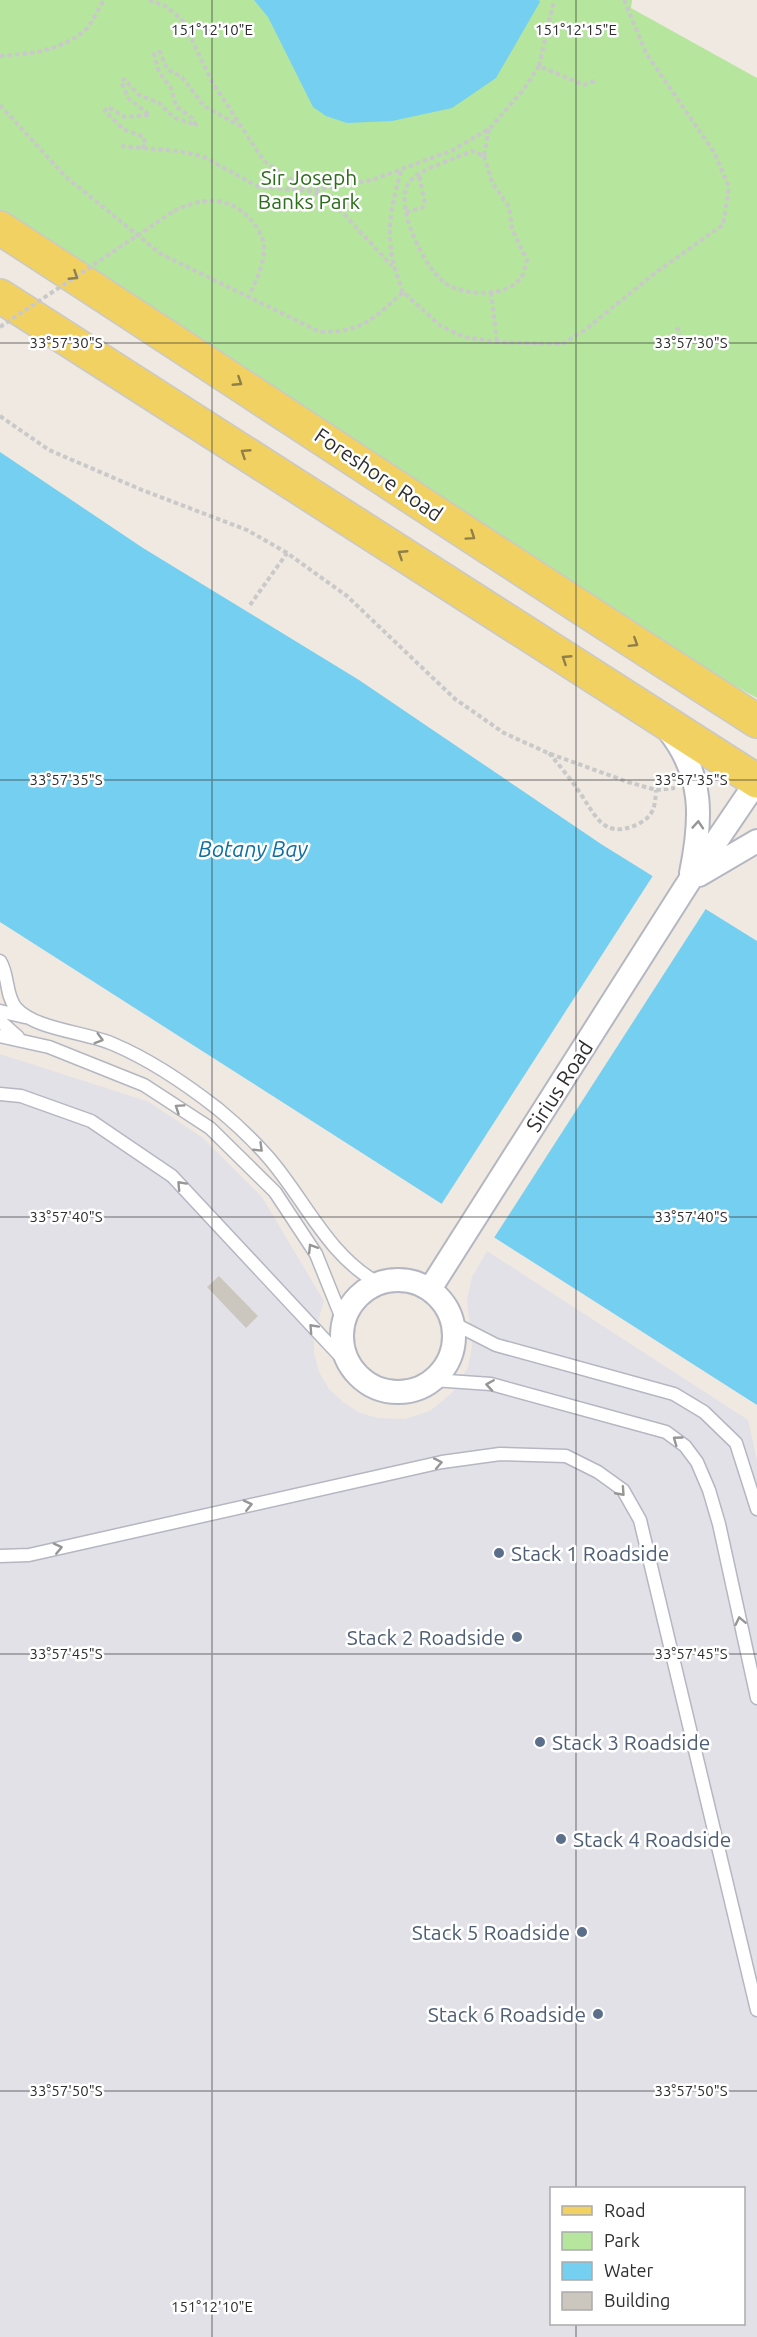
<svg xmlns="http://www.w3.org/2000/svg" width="757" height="2337" viewBox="0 0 757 2337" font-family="Ubuntu,sans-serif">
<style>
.industrial{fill:#e3e1e8;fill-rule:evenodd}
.green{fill:#b6e59e}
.water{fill:#75cff0}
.pier{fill:#efe9e1}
.building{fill:#cbc7bf}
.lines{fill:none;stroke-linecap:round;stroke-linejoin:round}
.lane-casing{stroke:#b4b7c1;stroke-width:15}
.street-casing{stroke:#b4b7c1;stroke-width:26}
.primary-casing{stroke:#c9c9c9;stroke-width:36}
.path{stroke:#c9c9c9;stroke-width:4;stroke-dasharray:4.5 3;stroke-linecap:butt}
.lane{stroke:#fff;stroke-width:12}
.street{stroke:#fff;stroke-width:22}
.primary{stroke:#f2d163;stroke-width:33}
.path-bridge{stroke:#c9c9c9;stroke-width:4;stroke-dasharray:4.5 3;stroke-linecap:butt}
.oneway{stroke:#908048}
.oneway2{stroke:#969696}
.ticks{fill:none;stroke:#2e2e2e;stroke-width:1.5;stroke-opacity:0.45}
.service-dot{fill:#5c6f8a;stroke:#fff;stroke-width:2}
.labels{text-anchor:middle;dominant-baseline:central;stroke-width:5;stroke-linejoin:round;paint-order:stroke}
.park-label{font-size:21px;fill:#2c6e1b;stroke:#fff}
.street-label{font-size:21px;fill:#2e2e2e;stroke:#fff}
.service-label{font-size:21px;fill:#4e5e75;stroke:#fff;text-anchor:start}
.water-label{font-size:22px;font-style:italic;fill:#0d6fa3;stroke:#fff}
.ticks-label{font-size:15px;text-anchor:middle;fill:#2e2e2e;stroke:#fff;stroke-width:5;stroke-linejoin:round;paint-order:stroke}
</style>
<rect width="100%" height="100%" fill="#efe9e1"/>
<!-- industrial -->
<path class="industrial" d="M0 1054 149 1102 203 1138 262 1197 324 1301 314 1334V1353L319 1372 329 1389 343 1402 360 1413 378 1418 405 1419 430 1411 453 1392 468 1367 472 1346 467 1300 472 1277 487 1251 748 1420 757 1460V2337H0ZM552 2188H744V2324H552Z"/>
<!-- green -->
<path class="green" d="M0 0H632L631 8 757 78V698L671 650 0 211Z"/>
<!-- water -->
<path class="water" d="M254 0H539L540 2 496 78 452 108 392 121 347 123 326 116 313 107 268 17Z
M0 452 143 548 359 680 601 844 757 941V1405L0 922Z"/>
<!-- pier -->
<path class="pier" d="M654 874 707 907 492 1241 439 1208Z"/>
<!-- building -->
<path class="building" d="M219 1276 258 1316 246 1328 207 1287Z"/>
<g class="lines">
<!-- lane casing -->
<g class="lane-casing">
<path id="lane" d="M0 961C9 975 5 995 16 1008 36 1030 86 1032 113 1044 151 1060 186 1084 218 1109 235 1123 253 1140 268 1157 304 1198 328 1256 378 1283
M0 1011 25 1017
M0 1021 18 1037
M0 1036 49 1047 144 1085 210 1128 275 1192 316 1254 343 1321
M0 1094 21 1096 91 1121 172 1176 354 1371
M453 1323 496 1345 674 1394 704 1412 736 1443 757 1509
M433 1380 491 1384 666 1432 685 1446 697 1462 709 1490 719 1524 757 1698
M0 1556 29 1555 442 1462 500 1454 566 1456 598 1472 623 1490 640 1520 757 2010"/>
</g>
<!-- street casing -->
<g class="street-casing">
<path id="street" d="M669 731C704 776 702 819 691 873
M699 875 757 841
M342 1336a56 56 0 1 1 112 0a56 56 0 1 1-112 0Z
M430 1289 688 883 757 781"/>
</g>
<!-- primary casing -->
<g class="primary-casing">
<path id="primary" d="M0 228C253 392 503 559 757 721
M0 296 757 781"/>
</g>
<!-- path -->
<path class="path" d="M149 0 167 7 183 21 212 82 264 161 303 188 330 199 392 266
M0 56C29 54 60 51 84 31 92 24 98 9 104 0
M539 66 554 0
M0 105 66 177 161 254 320 332C363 332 373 319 403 292L441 326 464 337 497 342 562 344 585 330 655 273 723 225 729 187 714 152 646 53 624 0
M121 146 177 151 202 156 259 187 309 191 372 180 453 150 490 128 524 89 539 66 584 85 597 80
M141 147 145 146 144 137 123 129 105 111 108 107 125 117 150 115 129 99 121 82 124 79 139 95 159 103 175 118 196 125 193 119 176 106 171 88 159 72 154 54 160 52 167 69 182 77 204 106 240 126
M484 156 492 182 509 207 512 229 527 260C525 265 524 274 521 278 506 297 468 296 448 285 426 273 391 202 410 181 420 169 457 158 472 151L484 156 489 128
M401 171C388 217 384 246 403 292
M174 211C202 197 229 195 251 220 256 226 263 236 264 245 266 262 254 284 248 299
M406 212 422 208 425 203 419 175
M491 292 497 342
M677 327 682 340
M0 416 49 450 142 490 247 530 287 553 347 596 455 699 504 733 548 753 628 782 656 790 675 788
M250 605 287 553
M549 753C559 765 569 777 578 790 595 814 603 841 638 824 654 816 655 807 656 790"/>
<!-- lane -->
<use href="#lane" class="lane"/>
<!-- street -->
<use href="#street" class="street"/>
<!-- primary -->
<use href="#primary" class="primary"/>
<!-- path-bridge -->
<path class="path-bridge" d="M0 327 174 211"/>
</g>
<!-- one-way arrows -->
<defs><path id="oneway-chevron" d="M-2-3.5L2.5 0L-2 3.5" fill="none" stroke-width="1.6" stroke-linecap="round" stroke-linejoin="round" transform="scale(1.5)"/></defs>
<g class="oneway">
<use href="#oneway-chevron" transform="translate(74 276) rotate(33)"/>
<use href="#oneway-chevron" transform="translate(238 382) rotate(33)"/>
<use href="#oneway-chevron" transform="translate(245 453) rotate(-147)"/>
<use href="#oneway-chevron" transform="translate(471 536) rotate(34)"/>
<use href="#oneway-chevron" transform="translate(402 554) rotate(-147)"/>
<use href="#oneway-chevron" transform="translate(634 643) rotate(32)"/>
<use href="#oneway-chevron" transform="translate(566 659) rotate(-147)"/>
</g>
<g class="oneway2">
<use href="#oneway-chevron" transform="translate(698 825) rotate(-86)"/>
<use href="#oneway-chevron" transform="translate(99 1039) rotate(16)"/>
<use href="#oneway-chevron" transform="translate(179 1108) rotate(-146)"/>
<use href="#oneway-chevron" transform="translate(259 1148) rotate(44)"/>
<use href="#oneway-chevron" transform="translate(181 1185) rotate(-133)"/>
<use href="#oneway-chevron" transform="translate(312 1248) rotate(-122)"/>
<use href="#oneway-chevron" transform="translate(313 1328) rotate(-133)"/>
<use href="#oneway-chevron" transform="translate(490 1385) rotate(-171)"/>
<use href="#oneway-chevron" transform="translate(677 1440) rotate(-144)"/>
<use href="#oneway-chevron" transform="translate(438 1463) rotate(-11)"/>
<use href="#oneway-chevron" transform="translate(621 1492) rotate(48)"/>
<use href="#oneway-chevron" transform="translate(248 1505) rotate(-13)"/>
<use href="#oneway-chevron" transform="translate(58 1548) rotate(-13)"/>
<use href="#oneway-chevron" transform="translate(740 1621) rotate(-102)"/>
</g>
<!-- ticks -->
<path class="ticks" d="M212 0V2337M576 0V2188M0 343H757M0 780H757M0 1217H757M0 1654H757M0 2091H757M576 2324V2337"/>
<!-- markers -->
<g class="service-dot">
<circle cx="499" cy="1553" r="6"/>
<circle cx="517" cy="1637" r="6"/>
<circle cx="540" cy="1742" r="6"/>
<circle cx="561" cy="1839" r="6"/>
<circle cx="582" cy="1932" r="6"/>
<circle cx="598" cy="2014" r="6"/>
</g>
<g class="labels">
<!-- park labels -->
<g class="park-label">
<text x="309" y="177">Sir Joseph<tspan x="309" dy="24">Banks Park</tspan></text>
</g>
<!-- street labels -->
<g class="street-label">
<text transform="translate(379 474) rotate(34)">Foreshore Road</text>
<text transform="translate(559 1086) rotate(-57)">Sirius Road</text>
</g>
<!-- service labels -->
<g class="service-label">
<text x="511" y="1553">Stack 1 Roadside</text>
<text x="505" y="1637" text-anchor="end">Stack 2 Roadside</text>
<text x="552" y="1742">Stack 3 Roadside</text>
<text x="573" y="1839">Stack 4 Roadside</text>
<text x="570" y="1932" text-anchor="end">Stack 5 Roadside</text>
<text x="586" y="2014" text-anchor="end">Stack 6 Roadside</text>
</g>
<!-- water labels -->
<g class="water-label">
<text x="253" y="848">Botany Bay</text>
</g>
</g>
<g class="ticks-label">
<text x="212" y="35">151°12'10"E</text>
<text x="576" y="35">151°12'15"E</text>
<text x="66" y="348">33°57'30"S</text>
<text x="691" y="348">33°57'30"S</text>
<text x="66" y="785">33°57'35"S</text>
<text x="691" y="785">33°57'35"S</text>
<text x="66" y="1222">33°57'40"S</text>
<text x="691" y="1222">33°57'40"S</text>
<text x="66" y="1659">33°57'45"S</text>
<text x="691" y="1659">33°57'45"S</text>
<text x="66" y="2096">33°57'50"S</text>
<text x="691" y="2096">33°57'50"S</text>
<text x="212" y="2312">151°12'10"E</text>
</g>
<!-- legend -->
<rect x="550" y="2187" width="195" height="138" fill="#ffffff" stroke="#ababab" stroke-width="1.5"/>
<rect x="562" y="2206" width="30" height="9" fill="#f2d163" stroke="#ababab" stroke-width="1.5"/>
<text x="604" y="2217" font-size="18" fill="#2e2e2e">Road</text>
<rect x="562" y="2232" width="30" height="18" fill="#b6e59e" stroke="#ababab" stroke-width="1.5"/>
<text x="604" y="2247" font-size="18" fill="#2e2e2e">Park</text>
<rect x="562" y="2262" width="30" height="18" fill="#75cff0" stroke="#ababab" stroke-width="1.5"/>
<text x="604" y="2277" font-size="18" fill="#2e2e2e">Water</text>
<rect x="562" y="2292" width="30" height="18" fill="#cbc7bf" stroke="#ababab" stroke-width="1.5"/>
<text x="604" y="2307" font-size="18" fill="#2e2e2e">Building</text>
</svg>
